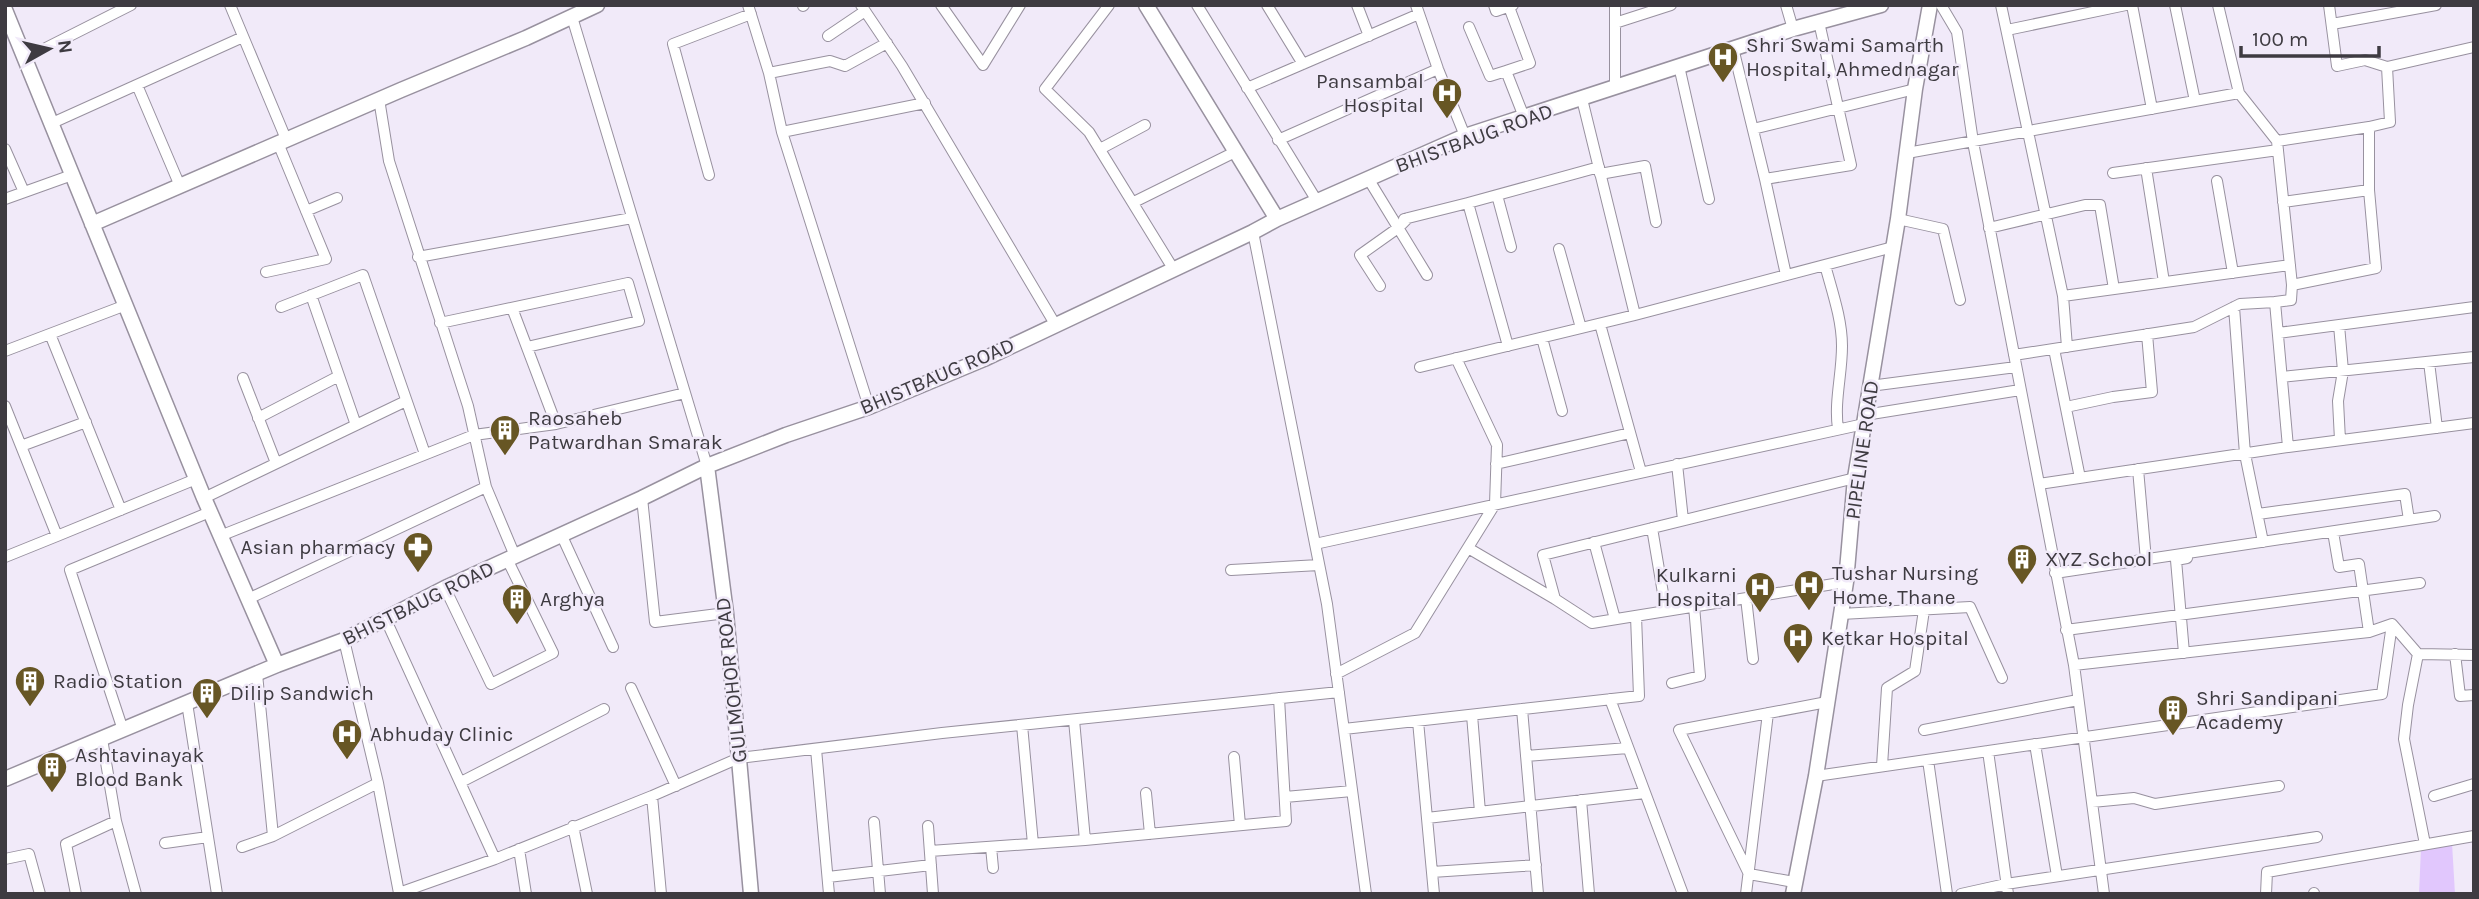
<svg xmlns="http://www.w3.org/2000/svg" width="2479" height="899" viewBox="0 0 2479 899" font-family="Karla,sans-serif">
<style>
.green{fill:#e1c7fd}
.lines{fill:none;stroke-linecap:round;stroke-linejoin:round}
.street-casing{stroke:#98919f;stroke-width:12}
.secondary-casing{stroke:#98919f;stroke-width:17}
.street{stroke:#fff;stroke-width:10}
.secondary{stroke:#fff;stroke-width:14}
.labels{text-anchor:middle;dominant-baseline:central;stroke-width:5;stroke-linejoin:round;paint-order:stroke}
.poi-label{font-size:21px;fill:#3e3b41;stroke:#f1eaf9;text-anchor:start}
.street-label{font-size:21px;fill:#3e3b41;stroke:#f1eaf9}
</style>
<rect width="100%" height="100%" fill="#f1eaf9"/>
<!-- green -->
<path class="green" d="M2452 843 2455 894H2419L2421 848Z"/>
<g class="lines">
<!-- street casing -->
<g class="street-casing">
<path id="street" d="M230 5 286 139
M748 5 769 73 782 132 925 103
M861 5 902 66 1055 324
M941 5 983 65 1020 5
M1109 5 1045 89 1089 132 1174 270
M1197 5 1317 201
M1267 5 1303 64
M1357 5 1369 36
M1416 5 1438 69 1465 136
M1494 5 1496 11 1513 5
M1786 5 1793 29
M1941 5 1957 32 1973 142 2074 665 2104 894
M2001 5 2063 296 2067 347
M2132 5 2152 109
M2175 5 2195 101
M2218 5 2239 93 2277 141 2292 285 2291 300 2275 302 2288 447
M2329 5 2337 66 2365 60 2387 67
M803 6 804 5
M1509 7 1530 63 1506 71 1524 117
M572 17 707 466
M1615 23 1671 5
M2332 24 2436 5
M1469 27 1490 76 1506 71
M2007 30 2126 5
M828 36 865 11
M1733 48 1765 179 1851 165 1819 22
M24 59 131 5
M1679 66 1709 199
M769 73 830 61 845 66 887 43
M137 85 180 186
M1247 88 1419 14
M1615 88V5
M379 99 389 161 468 406 486 487
M1582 99 1635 315
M50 124 243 37
M1753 129 1915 89
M782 132 869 407
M1278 140 1438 69
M2277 141 2369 127 2390 122 2387 67 2474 47
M5 149 24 192
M1100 149 1145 125
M1907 153 2239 93
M2146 168 2164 282
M2113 173 2278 150
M1600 174 1645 166 1656 222
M709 175 673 44 751 14
M1765 179 1786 275
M1369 180 1427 275
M2217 181 2233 273
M1497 195 1511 247
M5 199 72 175
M1134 202 1235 152
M2283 202 2369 190
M306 211 337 198
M1404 219 1468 203
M1898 219 1943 229 1960 300
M1989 228 2085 205H2100L2114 289
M1253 232 1327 604 1366 894
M1559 249 1581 328
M418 257 632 218
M1825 265C1832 291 1842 319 1842 346 1842 375 1834 401 1838 429
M266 272 326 259 278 143
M2292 285 2376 268 2369 190V127
M1380 286 1360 255 1398 228 1408 218
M311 295 356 425
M2063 296 2290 265
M281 307 363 275 425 454
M2234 307 2245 454 2263 542
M512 308 556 424
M440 323 628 283 639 321 527 347
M1600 324 1641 472
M2339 325 2343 371 2338 401 2340 440
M2278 333 2474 307
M50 334 121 510
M1542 338 1562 411
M1508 346 1468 203 1599 167
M2054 349 2080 478
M5 351 126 305
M2014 355 2194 327 2240 304 2275 302
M2429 362 2437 428
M1420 367 1635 315 1893 247
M2282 377 2474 357
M243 378 276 463
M1870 386 2016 367
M5 406 57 536 196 479
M2066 407 2113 397 2152 392 2147 334
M1865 415 2020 390
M258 418 339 376
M21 446 86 422
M1496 464 1630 433
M1677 464 1683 520
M2138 469 2146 560
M2039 484 2288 447 2474 423
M204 498 406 401
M642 498 655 622 726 613
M2258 514 2405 494 2409 520
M1652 528 1666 611
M2333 532 2339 567 2359 564 2369 632 2392 624 2418 654 2408 705 2404 739 2425 844
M561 534 613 647
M220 536 474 435 556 424 685 393
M1594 542 1615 619
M1315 544 1864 424
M1468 548 1555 599
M5 557 57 536
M1231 570 1319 565
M2055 573 2435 516
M1846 582 1592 623 1555 599 1543 555 1855 478
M445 588 491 684 553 653 507 559
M1746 598 1753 659
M248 599 486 487 515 556
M1841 614 1970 607 2002 678
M386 620 495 859
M2066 630 2420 583
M344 640 378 783 399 893 495 859 652 796 739 758 942 733 1339 692
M2184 653 2176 560 2187 558
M2418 654 2474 655
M2455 654 2460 696 2474 695
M2074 665 2369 632
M257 674 273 836 378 783
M1336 674 1415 633 1495 504 1497 445 1456 358
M1672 683 1700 676 1694 606
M631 688 676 786
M1610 699 1683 894
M187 703 217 894
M1522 709 1538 894
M1472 715 1480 812
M1418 721 1434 894
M1022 725 1033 844
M1344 729 1639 696 1636 616
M123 730 70 570 210 512
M1924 730 2078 700
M102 739 116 821 136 894
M2035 744 2057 876
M816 749 829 894
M1988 751 2008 894
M1526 756 1628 748
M1234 757 1240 825
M1928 760 1947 894
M1882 766 1887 688 1915 671 1924 610
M1816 776 2382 694 2392 624
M461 782 604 709
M1146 793 1150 834
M652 796 661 894
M2434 796 2474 784
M1285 797 1352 791
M1581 800 1589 894
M2092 802 2134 798 2155 804 2279 786
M1427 818 1645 793
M874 822 880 894
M573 826 587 894
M928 826 933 894
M1085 840 1286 821 1279 698
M165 843 208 837
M242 847 273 836
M991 847 993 868
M519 849 526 894
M930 851 1085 840 1074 720
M5 859 29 854 40 894
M1432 872 1536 865
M828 877 931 865
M1794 882 1749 874 1679 730 1827 702
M2314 893V894
M76 894 66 844 116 821
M1746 894 1768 713
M1961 894 2006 884 2317 837
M2266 894 2267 872 2474 836"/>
</g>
<!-- secondary casing -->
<g class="secondary-casing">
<path id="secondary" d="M1146 5 1277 219
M5 10 204 498 277 665
M92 224 401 90 526 38 597 5
M707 466 726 613 751 894
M5 779 277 665 344 640 445 588 642 498 707 466 786 435 869 407 984 359 1253 232 1277 219 1465 136 1793 29 1881 5
M1793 894 1816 776 1846 582 1855 478 1898 219 1915 89 1930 5"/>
</g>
<!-- street -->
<use href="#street" class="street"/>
<!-- secondary -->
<use href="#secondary" class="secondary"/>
</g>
<!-- icons -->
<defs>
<g id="hospital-pin" transform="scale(1.575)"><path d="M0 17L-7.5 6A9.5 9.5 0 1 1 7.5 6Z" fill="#675624" stroke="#f1eaf9"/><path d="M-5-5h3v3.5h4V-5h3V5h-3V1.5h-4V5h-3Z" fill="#fff"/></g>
<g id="building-pin" transform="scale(1.575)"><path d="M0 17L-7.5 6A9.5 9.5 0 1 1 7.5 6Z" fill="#675624" stroke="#f1eaf9"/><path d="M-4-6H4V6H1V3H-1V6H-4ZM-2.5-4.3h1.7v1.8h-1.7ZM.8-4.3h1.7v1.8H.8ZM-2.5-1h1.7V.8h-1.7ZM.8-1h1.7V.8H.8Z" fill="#fff"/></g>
<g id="pharmacy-pin" transform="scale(1.575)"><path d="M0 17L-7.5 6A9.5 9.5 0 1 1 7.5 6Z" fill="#675624" stroke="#f1eaf9"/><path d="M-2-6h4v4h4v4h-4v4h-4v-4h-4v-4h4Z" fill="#fff"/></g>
</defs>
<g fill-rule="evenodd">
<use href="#hospital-pin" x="1723" y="57"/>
<use href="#hospital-pin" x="1447" y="93"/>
<use href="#building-pin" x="505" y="430"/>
<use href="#pharmacy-pin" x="418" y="547"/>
<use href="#building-pin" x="2022" y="559"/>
<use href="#hospital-pin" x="1809" y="585"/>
<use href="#hospital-pin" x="1760" y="587"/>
<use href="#building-pin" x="517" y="599"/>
<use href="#hospital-pin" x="1798" y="638"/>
<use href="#building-pin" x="30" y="681"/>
<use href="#building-pin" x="207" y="693"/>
<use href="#building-pin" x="2173" y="710"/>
<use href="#hospital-pin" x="347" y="734"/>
<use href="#building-pin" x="52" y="767"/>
</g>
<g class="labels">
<!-- poi labels -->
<g class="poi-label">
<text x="1746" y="45">Shri Swami Samarth<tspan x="1746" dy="24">Hospital, Ahmednagar</tspan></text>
<text x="1424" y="81" text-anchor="end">Pansambal<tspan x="1424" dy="24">Hospital</tspan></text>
<text x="528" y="418">Raosaheb<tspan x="528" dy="24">Patwardhan Smarak</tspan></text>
<text x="395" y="547" text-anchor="end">Asian pharmacy</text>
<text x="2045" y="559">XYZ School</text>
<text x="1832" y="573">Tushar Nursing<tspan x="1832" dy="24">Home, Thane</tspan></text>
<text x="1737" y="575" text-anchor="end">Kulkarni<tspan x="1737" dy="24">Hospital</tspan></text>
<text x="540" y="599">Arghya</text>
<text x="1821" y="638">Ketkar Hospital</text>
<text x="53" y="681">Radio Station</text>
<text x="230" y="693">Dilip Sandwich</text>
<text x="2196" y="698">Shri Sandipani<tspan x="2196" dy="24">Academy</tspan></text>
<text x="370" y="734">Abhuday Clinic</text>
<text x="75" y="755">Ashtavinayak<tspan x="75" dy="24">Blood Bank</tspan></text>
</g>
<!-- street labels -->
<g class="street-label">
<text transform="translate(1474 138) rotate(-20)">BHISTBAUG ROAD</text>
<text transform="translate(937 376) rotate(-23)">BHISTBAUG ROAD</text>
<text transform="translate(1862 450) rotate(-82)">PIPELINE ROAD</text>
<text transform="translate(418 603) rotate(-26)">BHISTBAUG ROAD</text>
<text transform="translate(731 680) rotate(-96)">GULMOHOR ROAD</text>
</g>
</g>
<!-- border -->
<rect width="2479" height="899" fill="none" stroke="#3e3b41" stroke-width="14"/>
<!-- north arrow -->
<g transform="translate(49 49) rotate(82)" stroke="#f1eaf9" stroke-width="5" paint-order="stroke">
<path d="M0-5L12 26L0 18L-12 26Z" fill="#3e3b41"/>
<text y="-10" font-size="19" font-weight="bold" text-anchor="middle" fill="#3e3b41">N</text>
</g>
<!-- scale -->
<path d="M2241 46v10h138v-10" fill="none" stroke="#3e3b41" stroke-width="3.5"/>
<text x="2252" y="46" font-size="21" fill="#3e3b41" stroke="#f1eaf9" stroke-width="5" paint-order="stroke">100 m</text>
</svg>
